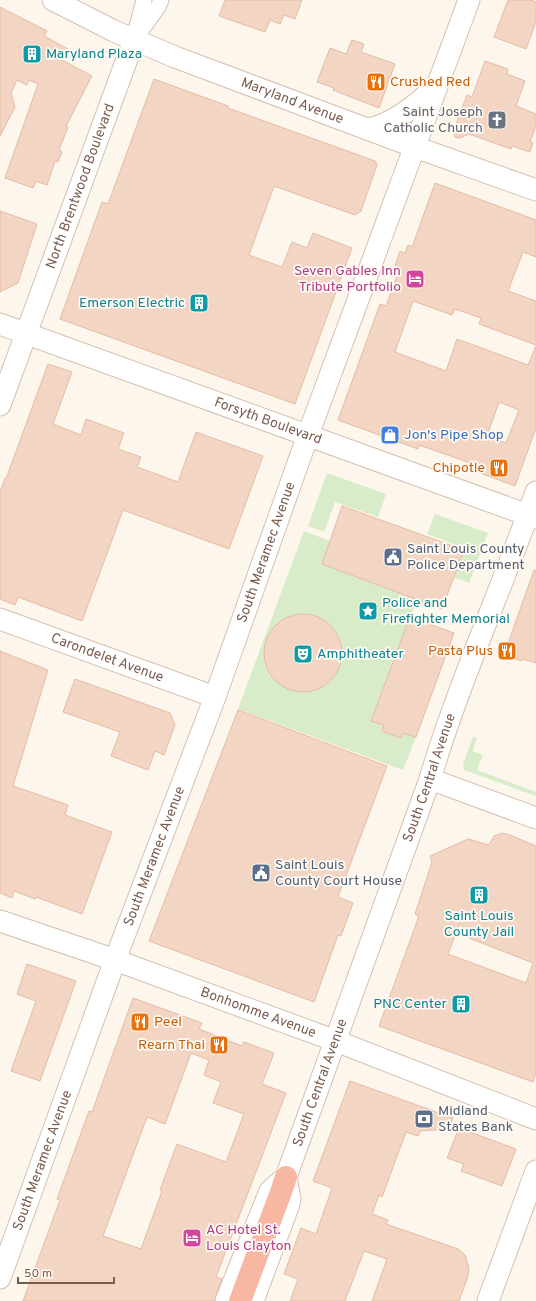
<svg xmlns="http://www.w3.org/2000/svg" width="536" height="1301" viewBox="0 0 536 1301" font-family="Overpass,sans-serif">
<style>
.green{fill:#d8ecc9}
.building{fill:#f3d5c3;stroke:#e6bba3;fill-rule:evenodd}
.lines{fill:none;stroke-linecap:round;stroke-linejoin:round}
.street-casing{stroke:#d1beb0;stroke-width:17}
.secondary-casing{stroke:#d6c0b0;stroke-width:23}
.highway-casing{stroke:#dad1cd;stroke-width:24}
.street{stroke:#fff;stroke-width:15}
.secondary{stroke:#fff;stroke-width:21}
.highway{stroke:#f7b7a3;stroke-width:22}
.labels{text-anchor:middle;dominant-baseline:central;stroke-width:3.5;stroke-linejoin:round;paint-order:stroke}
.culture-label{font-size:14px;fill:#0d838f;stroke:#fffaf3;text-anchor:start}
.food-label{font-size:14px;fill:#c56008;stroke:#fffaf3;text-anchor:end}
.street-label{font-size:14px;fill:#7a5c4d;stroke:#fffaf3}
.worship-label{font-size:14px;fill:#5b616d;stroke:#fffaf3;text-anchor:end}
.hotel-label{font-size:14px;fill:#b23c85;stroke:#fffaf3;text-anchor:end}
.shop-label{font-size:14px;fill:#366cbe;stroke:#fffaf3;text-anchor:start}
.service-label{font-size:14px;fill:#4e5e75;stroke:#fffaf3;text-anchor:start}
</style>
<rect width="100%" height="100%" fill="#fdf6ec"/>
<!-- green -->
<path class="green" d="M327 473 386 494 378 517 335 502 324 532 308 526Z
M435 514 488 533 469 583 453 577 464 548 427 534Z
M304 531 330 541 417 599 371 720 384 725 382 731 401 738 403 733 416 737 403 770 238 709Z
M473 737 477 738 473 751 483 755 477 770 536 792V796L464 770 463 764Z"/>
<!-- building -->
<path class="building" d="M225 0H302L295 19 284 15 280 24 270 20 265 32 219 16Z
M508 0H531L536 2V22L526 49 494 37Z
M0 7 47 31 44 36 68 49 62 60 92 76 66 126 68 127 59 150 62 152 58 162 55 161 47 185 36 181 33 188 5 178 38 84 29 80 27 85 17 80 11 93 15 107 0 136Z
M352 40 364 44 361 52 395 64 379 108 333 90 334 88 317 82 330 48 346 54Z
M485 61 508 69 507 74 525 81 516 106 536 114V126L530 142 533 143 530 152 512 146 511 149 469 134 460 138 455 137 453 132 467 95 472 97Z
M154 79 228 106V108L375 161 377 165 361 211 355 215 274 186 249 255 282 267 292 242 307 248 313 233 352 248 295 404 60 319 102 202 108 204Z
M435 183 536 220V257L523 252 508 291 536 301V345L479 324 481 318 455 309 452 315 413 301 395 352 446 371 457 339 528 365 536 346V428L515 486 475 471 476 465 419 445 418 449 338 420 380 304 386 306 400 268 395 266 400 251 405 253 408 245 412 247ZM499 402 519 410 506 443 487 436Z
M0 211 37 224 18 283 0 292Z
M48 364 72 372 53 424 81 435 86 419 124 433 118 449 141 457 137 467 178 482 196 432 263 456 229 549 123 510 82 621 18 597 15 605 0 599V492L5 478 6 479Z
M342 506 464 550 442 609 322 564Z
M534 570H536V663L523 659 522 661 504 655Z
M264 653a39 39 0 1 1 78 0a39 39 0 1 1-78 0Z
M410 617 454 633 416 737 403 733 401 738 382 731 384 725 371 721Z
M0 651 48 670 13 786 68 805 65 815 112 832 82 914 36 897 35 899 14 891 12 898 0 893Z
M75 679 170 713 175 725 164 755 155 751 148 770 111 756 120 732 63 712Z
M238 710 387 766 338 897 353 903 341 936 338 935 314 1002 149 941Z
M502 833 510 835 536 846V1073L533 1082 379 1026 419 916 415 914 432 862 430 856 468 839 489 845 494 836ZM460 923 469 938 533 963 526 983 448 954Z
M27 964 76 981 40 1081 11 1071 36 1001 17 994Z
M133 998 202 1023 199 1029 242 1046 244 1042 274 1053 262 1084 286 1093 216 1277 222 1279 214 1301H23L60 1200 57 1199 89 1111 92 1112ZM191 1053 209 1060 204 1075 221 1082 213 1103 244 1114 226 1162 177 1144 160 1190 162 1191 141 1249 103 1236 147 1117 165 1124Z
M350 1081 453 1118 449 1129 420 1131 418 1136 406 1132 382 1197 379 1195 372 1214 388 1220 386 1224 458 1249 465 1255 469 1268 468 1276 459 1301H372L387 1259 364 1251 345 1301H290L298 1279 284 1274 301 1228 316 1234 332 1188 313 1181Z
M459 1128 516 1149 502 1186 461 1171 464 1164 447 1158Z"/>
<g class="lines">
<!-- street casing -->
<g class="street-casing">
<path id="street" d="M135 34 144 0
M134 40 158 7 161 0"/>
</g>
<!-- secondary casing -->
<g class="secondary-casing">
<g id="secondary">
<path id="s1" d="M53 0 114 31 175 57 415 147 536 190"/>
<path d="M369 129C395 123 416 106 435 87"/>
<path id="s2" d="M0 324 536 518"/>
<path id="s3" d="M0 405 134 40"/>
<path id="s4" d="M0 619 215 697"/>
<path d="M430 779 536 818"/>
<path id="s5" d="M0 921 115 960 336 1041 536 1119"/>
<path id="s6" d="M0 1278 115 960 215 697 308 435 469 0"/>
<path id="s7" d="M226 1301 270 1191 286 1177 430 779C459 682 502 588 536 492"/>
<path d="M253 1301 289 1204 290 1199 286 1177"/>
<path d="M488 1301 536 1171"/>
</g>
</g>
<!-- highway casing -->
<g class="highway-casing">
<path id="highway" d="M240 1301 281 1192 286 1177"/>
</g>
<!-- street -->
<use href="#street" class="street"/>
<!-- secondary -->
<use href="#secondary" class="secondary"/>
<!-- highway -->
<use href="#highway" class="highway"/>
</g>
<!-- icons -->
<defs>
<g id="building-square" transform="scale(1)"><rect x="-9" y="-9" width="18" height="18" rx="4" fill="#0f9aa8" stroke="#fffaf3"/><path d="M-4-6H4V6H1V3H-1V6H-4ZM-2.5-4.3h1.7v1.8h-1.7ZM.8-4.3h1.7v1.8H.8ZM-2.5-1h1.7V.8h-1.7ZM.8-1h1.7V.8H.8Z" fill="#fff"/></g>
<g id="restaurant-square" transform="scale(1)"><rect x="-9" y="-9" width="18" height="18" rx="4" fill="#e8710a" stroke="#fffaf3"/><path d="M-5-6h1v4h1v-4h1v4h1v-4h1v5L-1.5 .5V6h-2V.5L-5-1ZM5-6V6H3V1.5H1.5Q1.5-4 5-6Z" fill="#fff"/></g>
<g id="church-square" transform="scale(1)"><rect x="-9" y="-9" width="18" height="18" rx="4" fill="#6b7280" stroke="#fffaf3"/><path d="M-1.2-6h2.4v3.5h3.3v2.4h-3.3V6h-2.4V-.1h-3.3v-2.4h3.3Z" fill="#fff"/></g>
<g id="hotel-square" transform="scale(1)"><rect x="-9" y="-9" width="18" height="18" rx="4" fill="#d1479c" stroke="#fffaf3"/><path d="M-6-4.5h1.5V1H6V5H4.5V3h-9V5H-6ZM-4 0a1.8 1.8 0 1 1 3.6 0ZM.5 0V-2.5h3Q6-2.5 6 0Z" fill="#fff"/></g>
<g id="shop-square" transform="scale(1)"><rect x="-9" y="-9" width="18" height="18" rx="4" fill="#3f7fe0" stroke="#fffaf3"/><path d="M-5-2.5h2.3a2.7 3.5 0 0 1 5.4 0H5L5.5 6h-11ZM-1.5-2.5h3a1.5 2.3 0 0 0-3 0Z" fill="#fff"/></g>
<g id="civic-square" transform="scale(1)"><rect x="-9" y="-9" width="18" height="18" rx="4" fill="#5c6f8a" stroke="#fffaf3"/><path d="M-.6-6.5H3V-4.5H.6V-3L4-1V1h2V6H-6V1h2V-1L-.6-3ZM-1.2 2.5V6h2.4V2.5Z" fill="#fff"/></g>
<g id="sight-square" transform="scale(1)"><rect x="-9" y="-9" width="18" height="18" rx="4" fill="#0f9aa8" stroke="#fffaf3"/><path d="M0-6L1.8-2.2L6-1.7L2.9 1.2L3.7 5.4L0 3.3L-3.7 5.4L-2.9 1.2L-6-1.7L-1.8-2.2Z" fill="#fff"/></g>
<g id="theatre-square" transform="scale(1)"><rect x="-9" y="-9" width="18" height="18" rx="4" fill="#0f9aa8" stroke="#fffaf3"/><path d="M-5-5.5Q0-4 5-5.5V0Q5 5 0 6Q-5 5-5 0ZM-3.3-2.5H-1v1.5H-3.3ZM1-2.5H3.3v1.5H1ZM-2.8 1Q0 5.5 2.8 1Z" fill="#fff"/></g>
<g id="bank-square" transform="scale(1)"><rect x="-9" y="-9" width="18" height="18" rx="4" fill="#5c6f8a" stroke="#fffaf3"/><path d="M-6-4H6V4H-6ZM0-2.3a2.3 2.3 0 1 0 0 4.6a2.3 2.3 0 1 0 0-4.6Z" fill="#fff"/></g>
</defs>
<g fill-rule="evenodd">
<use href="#building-square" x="32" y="54"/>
<use href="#restaurant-square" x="376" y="82"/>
<use href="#church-square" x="497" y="120"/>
<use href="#hotel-square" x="415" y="279"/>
<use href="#building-square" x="199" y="303"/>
<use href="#shop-square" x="390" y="435"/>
<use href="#restaurant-square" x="499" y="468"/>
<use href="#civic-square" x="393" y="557"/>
<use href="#sight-square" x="368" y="611"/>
<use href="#restaurant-square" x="507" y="651"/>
<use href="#theatre-square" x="303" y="654"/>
<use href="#civic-square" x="261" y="873"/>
<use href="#building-square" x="479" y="895"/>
<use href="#building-square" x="461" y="1004"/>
<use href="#restaurant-square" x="140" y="1022"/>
<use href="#restaurant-square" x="219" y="1045"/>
<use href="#bank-square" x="424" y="1119"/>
<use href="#hotel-square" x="192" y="1238"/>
</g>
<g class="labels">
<!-- culture labels -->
<g class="culture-label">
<text x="46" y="54">Maryland Plaza</text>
<text x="185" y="303" text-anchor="end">Emerson Electric</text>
<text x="382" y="603">Police and<tspan x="382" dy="16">Firefighter Memorial</tspan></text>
<text x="317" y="654">Amphitheater</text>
<text x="479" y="916" text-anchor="middle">Saint Louis<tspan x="479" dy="16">County Jail</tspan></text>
<text x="447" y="1004" text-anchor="end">PNC Center</text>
</g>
<!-- food labels -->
<g class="food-label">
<text x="390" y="82" text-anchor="start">Crushed Red</text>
<text x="485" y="468">Chipotle</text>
<text x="493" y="651">Pasta Plus</text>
<text x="154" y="1022" text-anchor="start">Peel</text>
<text x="205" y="1045">Rearn Thai</text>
</g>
<!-- street labels -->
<g class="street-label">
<text stroke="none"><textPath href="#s1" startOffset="260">Maryland Avenue</textPath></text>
<text stroke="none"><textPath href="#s3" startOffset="233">North Brentwood Boulevard</textPath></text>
<text stroke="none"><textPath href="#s2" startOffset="285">Forsyth Boulevard</textPath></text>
<text stroke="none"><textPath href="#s6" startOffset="773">South Meramec Avenue</textPath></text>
<text stroke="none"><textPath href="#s4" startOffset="114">Carondelet Avenue</textPath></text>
<text stroke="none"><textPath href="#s7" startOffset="564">South Central Avenue</textPath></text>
<text stroke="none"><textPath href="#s6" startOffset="449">South Meramec Avenue</textPath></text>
<text stroke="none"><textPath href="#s5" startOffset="274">Bonhomme Avenue</textPath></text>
<text stroke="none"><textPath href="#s7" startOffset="240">South Central Avenue</textPath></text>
<text stroke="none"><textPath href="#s6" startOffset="125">South Meramec Avenue</textPath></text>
</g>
<!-- worship labels -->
<g class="worship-label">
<text x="483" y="112">Saint Joseph<tspan x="483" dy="16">Catholic Church</tspan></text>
</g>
<!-- hotel labels -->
<g class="hotel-label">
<text x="401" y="271">Seven Gables Inn<tspan x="401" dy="16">Tribute Portfolio</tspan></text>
<text x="206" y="1230" text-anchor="start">AC Hotel St.<tspan x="206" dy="16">Louis Clayton</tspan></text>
</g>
<!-- shop labels -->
<g class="shop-label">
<text x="404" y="435">Jon's Pipe Shop</text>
</g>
<!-- service labels -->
<g class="service-label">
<text x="407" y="549">Saint Louis County<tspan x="407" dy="16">Police Department</tspan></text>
<text x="275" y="865">Saint Louis<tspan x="275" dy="16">County Court House</tspan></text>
<text x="438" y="1111">Midland<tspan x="438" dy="16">States Bank</tspan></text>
</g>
</g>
<!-- scale -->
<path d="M18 1277v6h96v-6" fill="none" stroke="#7a5c4d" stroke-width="2"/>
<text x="24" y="1277" font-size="12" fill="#7a5c4d" stroke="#fffaf3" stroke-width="3" paint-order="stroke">50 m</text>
</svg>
